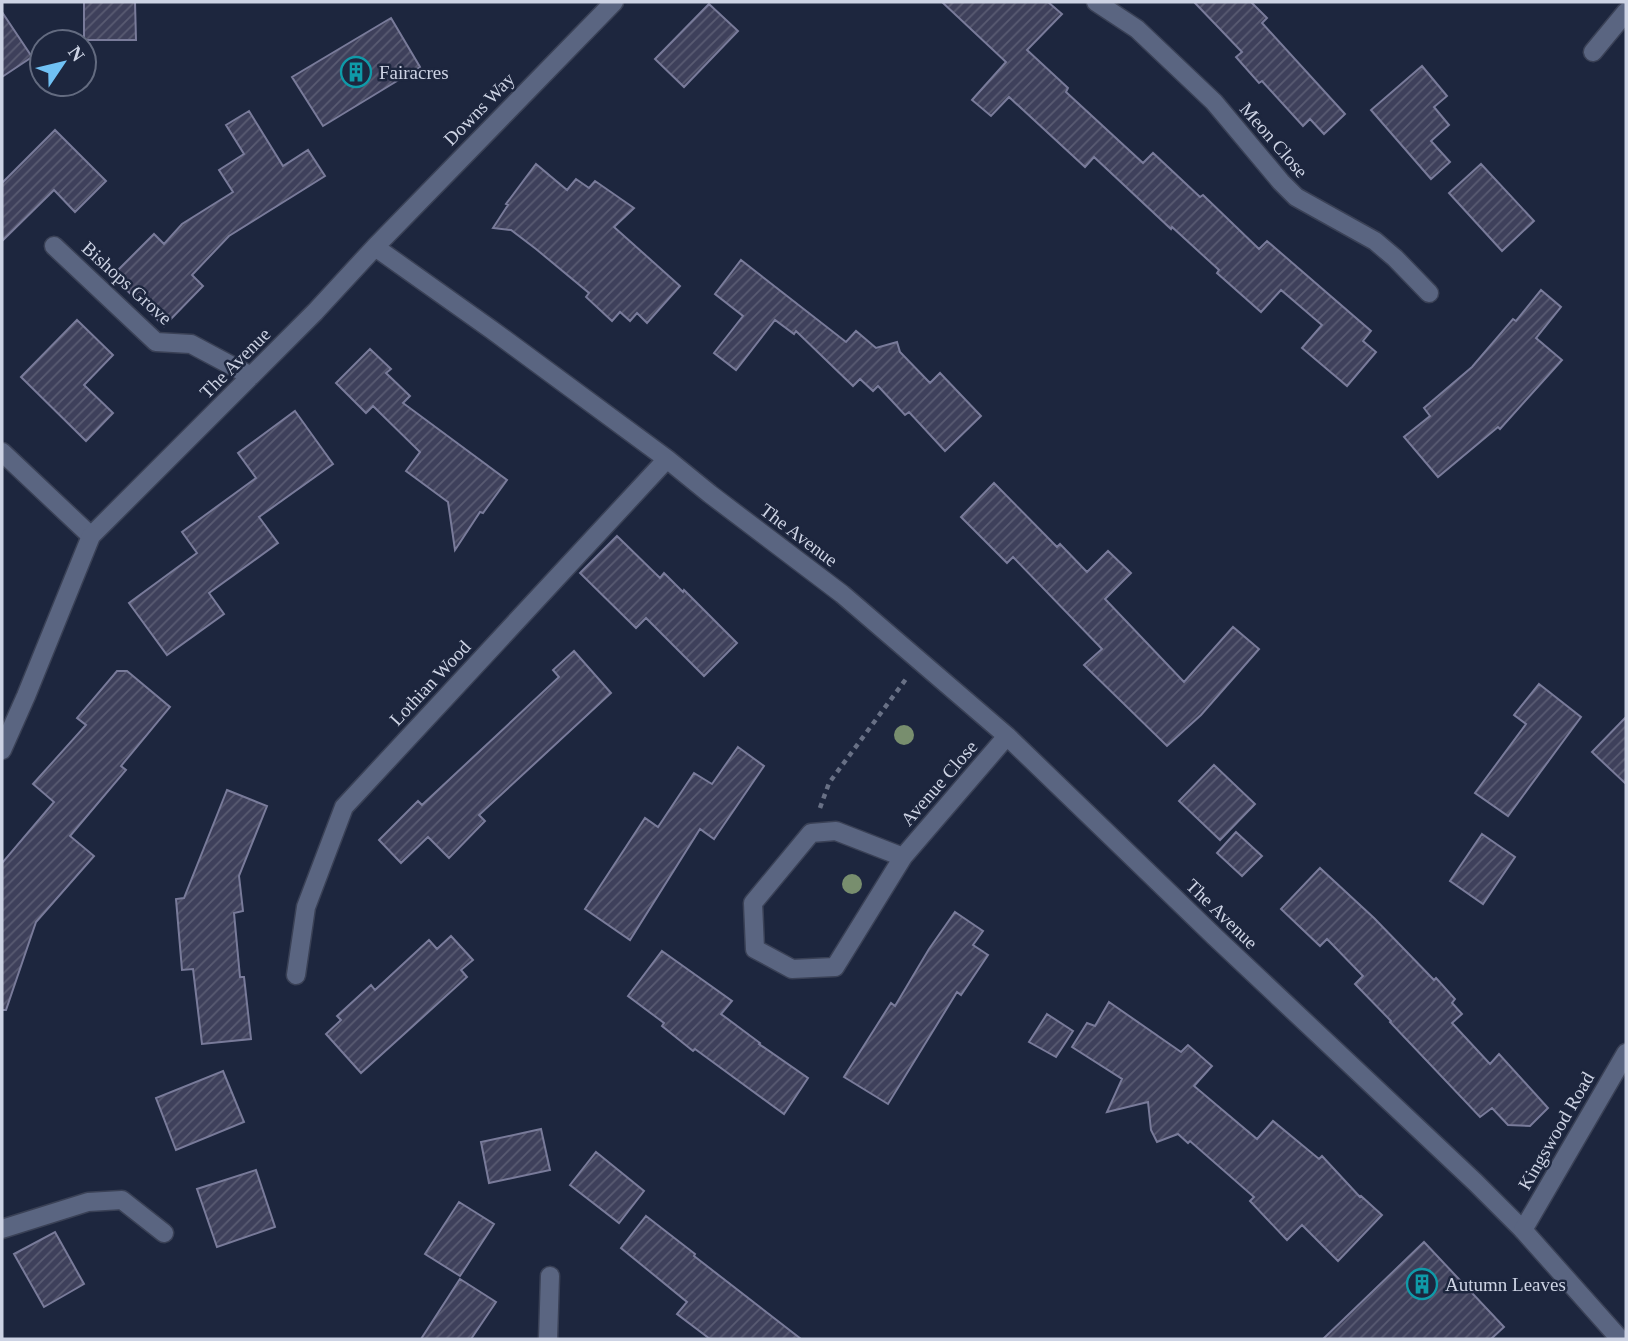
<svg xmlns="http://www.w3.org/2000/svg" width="1628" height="1341" viewBox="0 0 1628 1341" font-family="Georgia,serif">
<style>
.building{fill:url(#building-hatch);stroke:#797b9a;stroke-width:2}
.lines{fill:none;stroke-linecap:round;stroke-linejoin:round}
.service-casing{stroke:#3a4156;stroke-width:21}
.minor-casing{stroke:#3a4156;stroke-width:21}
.tertiary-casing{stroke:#3a4156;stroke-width:21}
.path{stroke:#687085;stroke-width:4.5;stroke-dasharray:5 5;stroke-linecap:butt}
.service{stroke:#5a6581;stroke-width:18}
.minor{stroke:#5a6581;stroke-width:18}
.tertiary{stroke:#5a6581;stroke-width:18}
.tree{fill:#788e6e}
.labels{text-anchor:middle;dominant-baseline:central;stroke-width:5;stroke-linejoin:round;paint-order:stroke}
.poi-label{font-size:19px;fill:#cdd3e4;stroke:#1d263e;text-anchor:start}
.street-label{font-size:19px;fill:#cdd3e4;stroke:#1d263e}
</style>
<defs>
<pattern id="building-hatch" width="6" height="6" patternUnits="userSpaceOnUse" patternTransform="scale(1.75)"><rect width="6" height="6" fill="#3e405b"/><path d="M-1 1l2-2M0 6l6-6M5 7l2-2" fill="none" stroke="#595b72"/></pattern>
</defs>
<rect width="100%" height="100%" fill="#1d263e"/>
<!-- building -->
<path class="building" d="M84 2H135L136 40H84Z
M942 2H1048L1062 14 1027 50 1068 88 1066 92 1143 163 1153 153 1200 197 1203 195 1259 249 1267 241 1371 331 1363 341 1376 352 1347 386 1302 348 1322 325 1281 290 1261 312 1217 273 1219 270 1172 227 1171 229 1094 157 1085 167 1009 97 991 116 972 100 1006 62Z
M1194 2H1251L1267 18 1262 23 1345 114 1324 134 1310 119 1303 126 1262 81 1259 83 1236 57 1242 52Z
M709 4 738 31 684 87 655 59Z
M2 12 32 57 2 77Z
M391 18 420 67 323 126 292 77Z
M1422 66 1447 96 1434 107 1449 125 1431 141 1450 162 1431 179 1371 110Z
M249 111 283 166 308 150 325 176 229 236 192 275 203 286 164 326 112 276 154 234 164 244 182 224 233 192 219 170 244 154 226 125Z
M55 130 106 181 75 212 54 190 2 241V183Z
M536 164 567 190 576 179 589 188 595 181 634 208 614 227 680 286 647 323 637 313 630 321 620 312 612 321 586 297 589 293 536 249 511 230 493 228 508 205 506 204Z
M1481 164 1534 221 1502 251 1449 193Z
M741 260 846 342 856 331 876 348 897 342 900 352 930 383 940 373 981 416 945 451 909 412 905 415 878 386 873 391 860 379 853 386 796 331 794 334 775 320 736 370 714 353 743 316 715 294Z
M1541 290 1561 307 1536 338 1562 360 1500 429 1498 427 1438 477 1404 437 1430 416 1424 408 1472 367 1513 319 1516 321Z
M77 320 113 355 84 385 113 413 86 441 21 377Z
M370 349 391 369 386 373 410 396 403 403 507 480 483 513 480 512 455 550 448 502 406 471 420 452 373 406 366 413 336 383Z
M295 411 333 464 259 517 278 543 209 593 224 614 167 655 129 603 197 553 182 532 256 478 238 453Z
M994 483 1057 547 1060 544 1087 572 1108 551 1131 573 1105 599 1184 682 1233 627 1259 649 1201 715 1167 746 1084 665 1102 649 1013 557 1007 563 961 517Z
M617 536 660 578 664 573 683 592 684 590 737 643 704 676 646 618 636 628 580 573Z
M574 651 611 693 479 815 485 821 449 858 428 837 401 863 379 840 418 801 422 805 559 677 553 670Z
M117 671H127L170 707 121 766 126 770 70 836 94 856 36 922 6 1010H2V863L54 802 33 784 86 725 77 718Z
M1539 684 1581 717 1508 816 1475 793 1526 724 1514 715Z
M1626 717V784L1592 752Z
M738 747 764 766 714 839 700 829 630 940 585 909 645 818 658 827 694 773 712 784Z
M1214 765 1255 804 1220 840 1179 801Z
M227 790 267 806 239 876 243 911 234 913 240 977H244L251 1039 202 1044 193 969 182 970 176 899 184 898Z
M1236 832 1262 856 1242 876 1217 853Z
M1482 834 1515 857 1483 904 1450 881Z
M1320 868 1374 918 1434 980 1436 978 1455 999 1452 1003 1462 1014 1452 1023 1490 1064 1499 1054 1548 1108 1530 1126 1508 1125 1492 1108 1480 1117 1390 1022 1391 1021 1355 984 1363 976 1327 939 1320 946 1281 909Z
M955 912 983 931 973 945 988 955 961 995 957 992 888 1104 844 1077 891 1003 895 1006 929 949Z
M451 936 473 960 461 970 467 977 361 1073 326 1034 341 1020 337 1016 371 985 375 990 429 940 437 949Z
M662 951 732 1001 721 1014 760 1043 759 1044 808 1078 784 1114 695 1049 693 1051 662 1026 664 1023 628 996Z
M1109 1002 1181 1052 1188 1045 1212 1066 1194 1086 1257 1139 1273 1121 1319 1159 1322 1156 1360 1197 1361 1196 1382 1215 1338 1261 1302 1225 1287 1240 1250 1201 1254 1197 1190 1141 1188 1143 1178 1134 1157 1142 1151 1130 1148 1102 1107 1112 1122 1079 1072 1047 1087 1023 1095 1026Z
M1047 1014 1073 1031 1056 1057 1029 1042Z
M223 1071 244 1122 176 1150 156 1098Z
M541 1129 550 1170 489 1183 481 1142Z
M596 1152 644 1191 619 1223 570 1185Z
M256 1170 275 1227 217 1247 197 1189Z
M459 1202 494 1224 460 1276 425 1254Z
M646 1216 695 1254 694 1256 801 1339H710L677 1314 687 1302 621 1248Z
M55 1232 84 1284 44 1307 14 1254Z
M1424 1242 1504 1327 1491 1339H1323Z
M460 1279 496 1302 471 1339H421Z"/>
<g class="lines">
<!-- service casing -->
<g class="service-casing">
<path id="service" d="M2 452 91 536"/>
</g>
<!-- minor casing -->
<g class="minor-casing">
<path id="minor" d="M1096 2 1137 29 1214 102 1281 182 1296 197 1375 241 1395 258 1429 293
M1593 52 1626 12
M54 246 156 342 191 344 251 376
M375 247 614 2
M2 750 26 696 91 536 315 312 375 247 492 330 667 459 710 494 842 594 1007 736 1214 936 1475 1182 1523 1230
M903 857 836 831 811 833 753 903 755 949 792 969 835 967 903 857 1007 736
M296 975 306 907 344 807 667 459
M2 1229 88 1202 122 1200 164 1233
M548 1339 550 1276"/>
</g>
<!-- tertiary casing -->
<g class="tertiary-casing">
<path id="tertiary" d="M1620 1339 1523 1230 1626 1053"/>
</g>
<!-- path -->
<path class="path" d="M820 808 829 783 906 679"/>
<!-- service -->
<use href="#service" class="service"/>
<!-- minor -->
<use href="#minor" class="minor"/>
<!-- tertiary -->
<use href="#tertiary" class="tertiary"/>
</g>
<!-- trees -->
<g class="tree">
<circle cx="904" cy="735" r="10"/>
<circle cx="852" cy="884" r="10"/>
</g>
<!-- icons -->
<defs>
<g id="building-ring" transform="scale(1.575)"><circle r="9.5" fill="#1d263e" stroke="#0f9aa8" stroke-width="1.5"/><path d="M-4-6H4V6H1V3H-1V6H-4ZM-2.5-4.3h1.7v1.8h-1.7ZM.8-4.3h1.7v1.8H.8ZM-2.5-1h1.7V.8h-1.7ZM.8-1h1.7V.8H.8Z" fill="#0f9aa8"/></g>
</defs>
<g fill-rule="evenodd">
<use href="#building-ring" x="356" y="72"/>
<use href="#building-ring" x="1422" y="1284"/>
</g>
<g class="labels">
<!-- poi labels -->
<g class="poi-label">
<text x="379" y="72">Fairacres</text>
<text x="1445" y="1284">Autumn Leaves</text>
</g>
<!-- street labels -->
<g class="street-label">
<text transform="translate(479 109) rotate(-46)">Downs Way</text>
<text transform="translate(1274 140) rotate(49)">Meon Close</text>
<text transform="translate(127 283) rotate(42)">Bishops Grove</text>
<text transform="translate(235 363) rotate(-45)">The Avenue</text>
<text transform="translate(799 535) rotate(37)">The Avenue</text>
<text transform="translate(430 683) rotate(-47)">Lothian Wood</text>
<text transform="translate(939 783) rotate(-49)">Avenue Close</text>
<text transform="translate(1222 914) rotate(44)">The Avenue</text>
<text transform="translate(1556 1131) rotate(-60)">Kingswood Road</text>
</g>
</g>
<!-- border -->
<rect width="1628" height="1341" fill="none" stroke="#cdd3e4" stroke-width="7"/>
<!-- north arrow -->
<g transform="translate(63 63) rotate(55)"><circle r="33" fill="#1d263e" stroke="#636b80" stroke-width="2"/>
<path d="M0-5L12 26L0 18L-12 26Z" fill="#70c1f4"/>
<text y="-10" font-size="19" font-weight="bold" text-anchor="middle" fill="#cdd3e4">N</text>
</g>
</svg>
